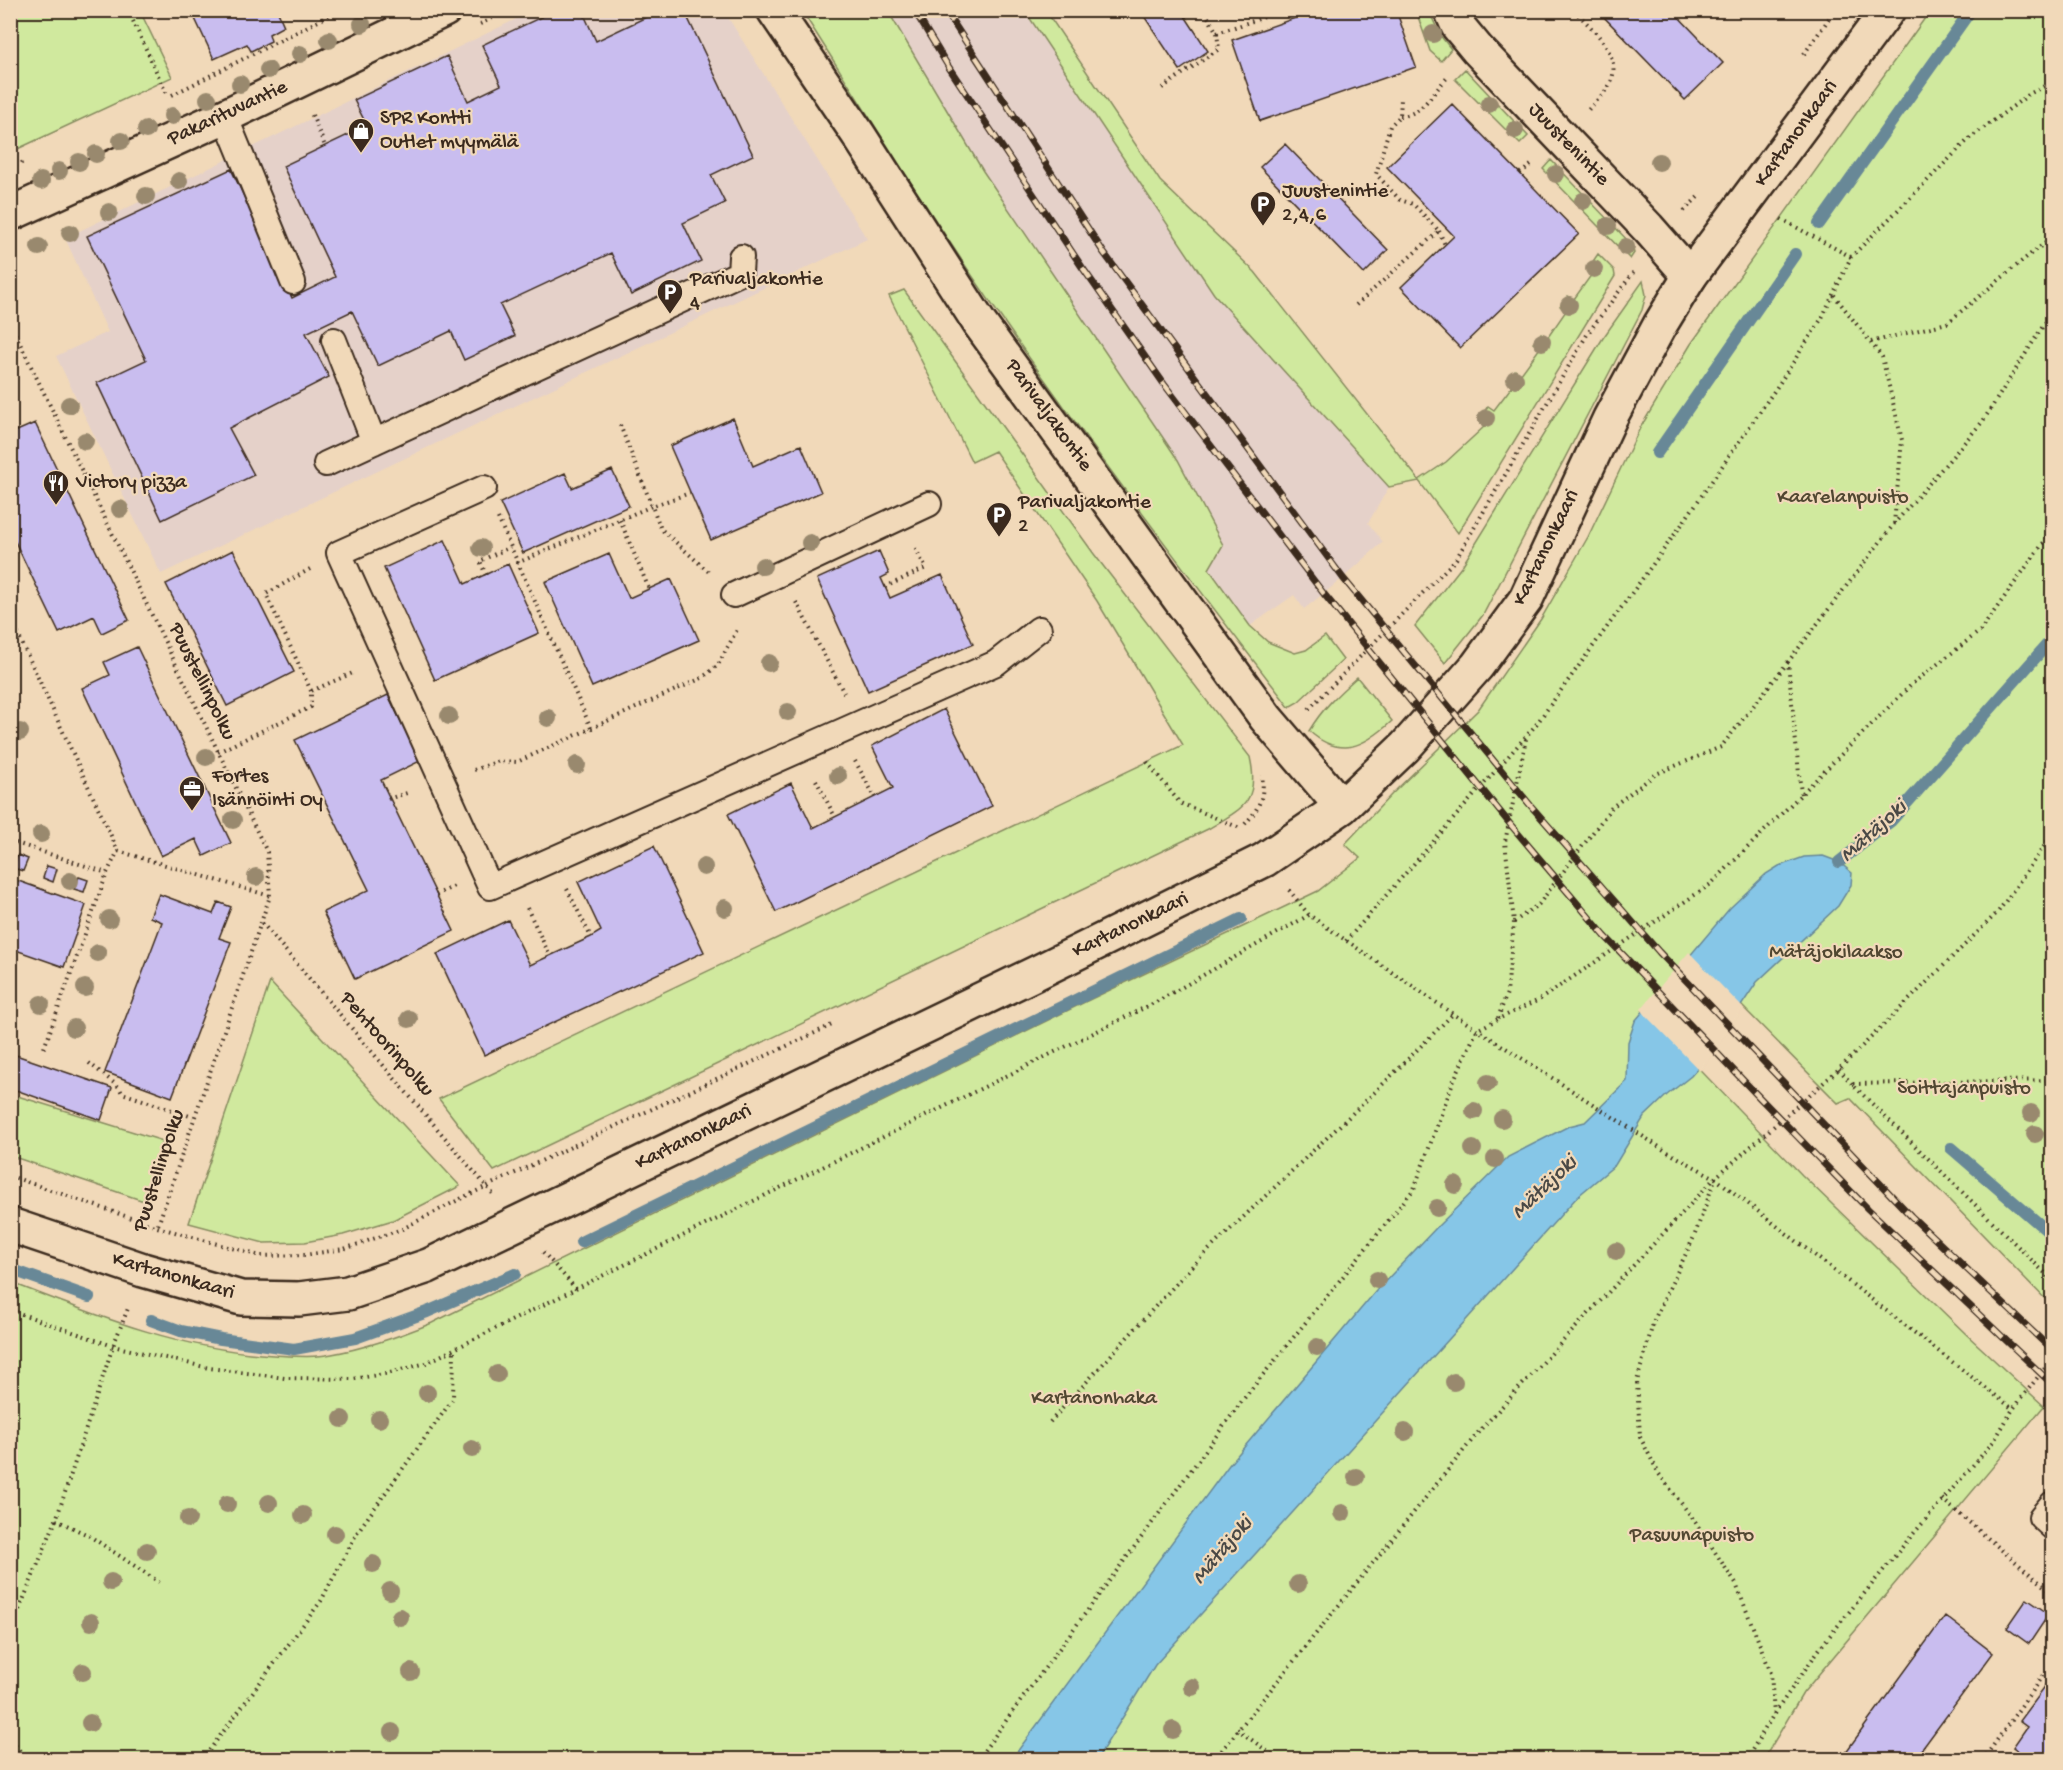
<svg xmlns="http://www.w3.org/2000/svg" width="2063" height="1770" viewBox="0 0 2063 1770" font-family="'Gochi Hand',sans-serif">
<style>
.built{fill:#e5d1c9}
.green{fill:#d0e99e;stroke:#868a5e;stroke-width:1.5}
.water{fill:#86c6e7;stroke:#688897;stroke-width:1.5}
.pier{fill:#f1d9b9}
.lines{fill:none;stroke-linecap:round;stroke-linejoin:round}
.stream{stroke:#688897;stroke-width:12}
.building{fill:#c9bdef;stroke:#3b2a1e;stroke-width:1.5}
.service-casing{stroke:#3b2a1e;stroke-width:28}
.minor-casing{stroke:#3b2a1e;stroke-width:38}
.tertiary-casing{stroke:#3b2a1e;stroke-width:38}
.path{stroke:#3b2a1e;stroke-width:4;stroke-dasharray:1.5 4.5;stroke-linecap:butt}
.service{stroke:#f1d9b9;stroke-width:24}
.minor{stroke:#f1d9b9;stroke-width:33}
.tertiary{stroke:#f1d9b9;stroke-width:33}
.rail-casing{stroke:#3b2a1e;stroke-width:7}
.rail{stroke:#f1d9b9;stroke-width:4.5;stroke-dasharray:14;stroke-linecap:butt}
.tree{fill:#99896e}
.labels{text-anchor:middle;dominant-baseline:central;stroke-width:4.5;stroke-linejoin:round;paint-order:stroke}
.street-label{font-size:21px;fill:#3b2a1e;stroke:#f1d9b9}
.poi-label{font-size:21px;fill:#3b2a1e;stroke:#f1d9b9;text-anchor:start}
.park-label{font-size:21px;fill:#514731;stroke:#f1d9b9}
.water-label{font-size:22px;font-style:italic;fill:#4a4946;stroke:#f1d9b9}
</style>
<rect width="100%" height="100%" fill="#f1d9b9"/>
<filter id="ink" filterUnits="userSpaceOnUse"><feTurbulence type="fractalNoise" baseFrequency=".0167" numOctaves="2"/><feDisplacementMap in="SourceGraphic" scale="12" xChannelSelector="R" yChannelSelector="G"/><feConvolveMatrix kernelMatrix="1 2 1 2 8 2 1 2 1" color-interpolation-filters="sRGB"/></filter>
<g filter="url(#ink)">
<!-- built -->
<path class="built" d="M533 11H724L867 239 161 574 56 356 108 332 65 238Z
M824 11H1025L1214 294 1389 487 1368 523 1383 542 1343 578 1304 609 1294 595 1250 626 1043 336Z"/>
<!-- green -->
<path class="green" d="M10 11H140L172 77 11 152Z
M802 11H888L983 171 1178 460 1223 545 1209 569 1250 626 1268 642 1295 653 1306 650 1325 636 1343 660 1298 702 1289 707C1180 565 1072 422 971 274 913 188 858 99 802 11Z
M1025 11H1046L1160 181 1255 272 1419 480 1446 462 1485 426 1479 419 1488 406 1494 410 1513 385 1507 380 1515 370 1521 374 1540 348 1533 343 1541 333 1548 337 1566 311 1560 306 1568 296 1574 299 1592 274 1587 270 1598 254 1614 270 1615 276 1458 533 1419 481 1389 487 1214 294Z
M1416 11H1429L1440 35 1451 49 1441 61 1430 51Z
M1930 11H2052V1306L1850 1098 1838 1103 1741 1005 1643 1011 1802 1175 1967 1335 2044 1406 1803 1693 1764 1759H11L10 1282C95 1315 181 1350 273 1355 293 1356 313 1358 332 1354 366 1348 400 1336 432 1323L1091 999 1318 891 1360 858 1345 844 1392 794 1478 710 1541 619 1588 537 1640 428 1691 344Z
M1465 69 1528 136 1520 144 1455 79Z
M1551 160 1632 245 1634 253 1630 259 1543 169Z
M1643 281 1646 295 1642 310 1483 615 1445 663 1415 626 1462 566 1603 338Z
M904 290 1094 554 1250 757C1260 802 1243 808 1208 829L494 1171 439 1099 1183 745 1097 601 995 451 972 462 889 296Z
M1357 677 1392 721C1364 747 1340 759 1309 731 1322 709 1338 694 1357 677Z
M270 982 460 1186 393 1220 343 1235 305 1242 264 1243 189 1223Z
M11 1094 163 1141 144 1201 11 1156Z"/>
<!-- water -->
<path class="water" d="M1823 856 1839 862 1852 873 1851 885 1838 906 1757 982 1705 1060 1691 1076 1667 1095 1644 1117 1615 1165 1578 1196 1155 1665 1097 1759 1011 1760 1229 1465 1376 1291 1436 1228 1508 1157 1569 1126 1585 1122 1627 1081 1628 1042 1635 1021 1730 908 1766 874 1779 866 1804 857Z"/>
<!-- pier -->
<path class="pier" d="M1689 952 1743 1008 1700 1071 1647 1017 1641 1009Z"/>
<g class="lines">
<!-- stream -->
<path class="stream" d="M1819 224 1971 10
M1657 453 1795 254
M1839 862 1891 821 2052 639
M1951 1148 2052 1235
M581 1242 1241 919
M10 1269 89 1297
M151 1320 181 1331 221 1339 294 1349 355 1338 427 1312 515 1274"/>
</g>
<!-- building -->
<path class="building" d="M191 10H277L284 26 269 34 271 41 251 51 247 44 214 59Z
M556 10H582L596 41 661 10H684L753 155 711 175 725 203 683 223 701 261 631 295 611 253 500 305 515 336 464 360 451 331 378 366 352 311 306 333 329 377 229 428 254 475 162 520 97 383 146 360 87 236 231 169 292 298 335 277 283 166 367 126 354 100 447 56 468 101 501 85 482 45Z
M1140 10H1181L1208 51 1180 70Z
M1299 10H1396L1416 67 1260 121 1232 40 1301 16Z
M1601 10H1672L1723 63 1685 100 1603 16Z
M1452 104 1579 234 1460 348 1401 287 1454 236 1387 167Z
M1285 144 1388 250 1364 274 1260 167Z
M733 418 753 466 801 445 821 492 711 540 670 446Z
M35 423 129 620 102 633 94 616 59 633 10 531V434Z
M612 470 629 506 523 553 500 503 565 473 572 488Z
M445 540 465 584 508 564 539 633 435 680 384 568Z
M233 550 294 672 227 706 166 584Z
M879 551 889 574 881 578 890 598 942 575 973 644 868 691 817 579Z
M609 554 629 598 671 579 699 640 592 687 545 582Z
M137 647 231 843 204 856 196 839 161 856 82 688 110 675 104 662Z
M388 695 420 761 381 780 454 931 355 979 323 912 369 890 295 740Z
M944 709 992 806 776 912 728 814 791 783 813 828 893 788 872 746Z
M654 846 704 952 484 1055 437 954 508 920 530 965 591 937 601 931 578 882Z
M18 855 28 859 23 871 13 868Z
M47 866 57 869 53 882 43 878Z
M79 877 88 880 84 892 74 889Z
M10 878 86 905 64 967 10 948Z
M159 894 213 914 218 902 231 907 219 938 231 942 172 1097 105 1072 162 922 150 917Z
M10 1053 112 1088 101 1120 10 1088Z
M2027 1599 2049 1614 2029 1644 2007 1628Z
M1945 1616 1993 1653 1914 1760H1840Z
M2048 1682 2052 1685V1760H2030L2013 1747 2027 1727 2019 1721Z"/>
<g class="lines">
<!-- service casing -->
<g class="service-casing">
<path id="service" d="M225 116 293 282
M334 340 374 442
M326 464 740 273 741 257
M484 488 339 553 490 887 996 663 1039 629
M734 595 929 504
M2052 1504 2041 1517 2052 1527"/>
</g>
<!-- minor casing -->
<g class="minor-casing">
<path id="minor" d="M1451 10 1458 26 1477 49 1648 228 1690 276
M10 214 225 116 444 10"/>
</g>
<!-- tertiary casing -->
<g class="tertiary-casing">
<path id="tertiary" d="M774 10 858 134 980 324 1266 718 1342 807
M10 1225 143 1270 241 1298 299 1299 348 1293 428 1266 1036 973 1264 860 1342 807 1405 747 1477 666 1526 599 1610 418 1660 325 1690 276 1888 10"/>
</g>
<!-- path -->
<path class="path" d="M128 10 168 97
M1286 10 1290 19
M1574 10C1592 29 1624 55 1610 84 1605 93 1595 102 1588 110
M480 24 509 10
M1217 33 1285 10
M1804 54 1835 10
M1162 88 1219 49 1217 33 1204 10
M172 95 340 10
M312 115 325 146
M1400 116C1422 116 1434 90 1449 76
M10 168 26 161
M1520 173 1534 163
M1684 211 1698 197
M1781 219 1851 257
M1439 231 1445 245
M1834 295 1882 357 1902 440 1894 523
M1356 305 1439 231 1413 204 1400 200 1376 174 1390 126 1400 116 1401 99
M10 323 267 852 270 896 157 1228
M1871 342 1947 323 2033 252 2052 238
M620 425 661 529 710 573
M498 518 591 728
M620 520 649 589
M517 563 652 506 690 493
M310 569 266 594 311 691
M486 575 480 561 510 547
M885 587 926 568 915 548
M796 602 844 693
M10 617 118 851 270 896
M1309 709 1456 559 1588 333 1635 270
M218 752 311 707V691L355 672
M855 761 875 797
M1147 762 1180 803 1240 828
M474 770 499 761 517 762 702 678 718 665 738 628
M816 780 835 817
M1801 794 1788 662 1894 524 1983 421 2052 312
M388 799 410 792
M1245 824C1259 809 1265 796 1262 775
M10 841 107 873
M567 889 591 937
M1289 890 1309 915 1453 1014 1664 1150 1715 1178 2013 1409
M436 895 454 886
M527 908 550 956
M1514 922 1539 904 1612 807 1656 774 1721 747 1788 662
M262 923 493 1194
M1346 941 1535 726 1680 527 1779 384 1822 318 1851 257 1970 138 2031 93 2052 82
M1498 1018 1507 993 1514 922 1505 842 1526 739
M44 1048 107 873 118 851
M89 1063 119 1087 122 1093 193 1117
M1839 1069 1852 1084 2052 1280
M1853 1084 2052 1080
M10 1176 157 1227 260 1256 305 1255 344 1249 402 1229 466 1196 834 1024
M1714 1182 1694 1237 1654 1320 1637 1381 1640 1437 1659 1474 1694 1520 1736 1584 1771 1673 1774 1714
M543 1252 576 1289
M10 1310 113 1346 209 1368 285 1378 353 1379 390 1373 426 1363 1156 1002 1309 915
M1050 1422 1195 1263 1376 1091 1453 1014
M1942 1499 2052 1593
M56 1520 88 1535 159 1582
M10 1632 56 1520 113 1346 129 1306
M1237 1729 1279 1760
M10 1734 25 1760
M202 1760 321 1601 358 1531 453 1399 454 1349
M977 1760 1245 1397 1414 1189 1453 1082 1477 1030 1498 1019 1539 1000 1711 884 1912 684 1980 631 2052 531
M1214 1760 1481 1429 1715 1178 1839 1069 1998 912 2052 835
M1746 1760 1774 1714 1823 1644 1908 1540 1994 1441 2013 1409 2052 1359
M1983 1760 2043 1675"/>
<!-- service -->
<use href="#service" class="service"/>
<!-- minor -->
<use href="#minor" class="minor"/>
<!-- tertiary -->
<use href="#tertiary" class="tertiary"/>
<!-- rail casing -->
<g class="rail-casing">
<path id="rail" d="M914 10 948 66 1082 267 1164 384 1324 594 1510 824 1605 936 1759 1097 1868 1209 2052 1384
M945 10 1104 253 1281 494 1343 578 1531 806 1659 952 1911 1216 2052 1350"/>
</g>
<!-- rail -->
<use href="#rail" class="rail"/>
</g>
<!-- trees -->
<g class="tree">
<circle cx="362" cy="24" r="9"/>
<circle cx="1433" cy="34" r="9"/>
<circle cx="329" cy="40" r="9"/>
<circle cx="300" cy="54" r="9"/>
<circle cx="268" cy="70" r="9"/>
<circle cx="240" cy="84" r="9"/>
<circle cx="208" cy="99" r="9"/>
<circle cx="1489" cy="104" r="9"/>
<circle cx="172" cy="116" r="9"/>
<circle cx="146" cy="130" r="9"/>
<circle cx="1515" cy="130" r="9"/>
<circle cx="121" cy="141" r="9"/>
<circle cx="96" cy="154" r="9"/>
<circle cx="79" cy="162" r="9"/>
<circle cx="1659" cy="162" r="9"/>
<circle cx="59" cy="171" r="9"/>
<circle cx="1556" cy="174" r="9"/>
<circle cx="41" cy="181" r="9"/>
<circle cx="179" cy="181" r="9"/>
<circle cx="146" cy="196" r="9"/>
<circle cx="1583" cy="201" r="9"/>
<circle cx="109" cy="212" r="9"/>
<circle cx="1608" cy="226" r="9"/>
<circle cx="70" cy="233" r="9"/>
<circle cx="39" cy="247" r="9"/>
<circle cx="1626" cy="247" r="9"/>
<circle cx="1594" cy="269" r="9"/>
<circle cx="1569" cy="305" r="9"/>
<circle cx="1542" cy="342" r="9"/>
<circle cx="1515" cy="379" r="9"/>
<circle cx="69" cy="405" r="9"/>
<circle cx="1486" cy="418" r="9"/>
<circle cx="85" cy="441" r="9"/>
<circle cx="120" cy="509" r="9"/>
<circle cx="810" cy="543" r="9"/>
<circle cx="481" cy="548" r="9"/>
<circle cx="763" cy="566" r="9"/>
<circle cx="769" cy="663" r="9"/>
<circle cx="788" cy="712" r="9"/>
<circle cx="449" cy="716" r="9"/>
<circle cx="548" cy="718" r="9"/>
<circle cx="20" cy="732" r="9"/>
<circle cx="206" cy="757" r="9"/>
<circle cx="577" cy="765" r="9"/>
<circle cx="838" cy="776" r="9"/>
<circle cx="233" cy="820" r="9"/>
<circle cx="41" cy="834" r="9"/>
<circle cx="704" cy="867" r="9"/>
<circle cx="256" cy="877" r="9"/>
<circle cx="70" cy="881" r="9"/>
<circle cx="725" cy="908" r="9"/>
<circle cx="109" cy="919" r="9"/>
<circle cx="98" cy="953" r="9"/>
<circle cx="85" cy="988" r="9"/>
<circle cx="41" cy="1004" r="9"/>
<circle cx="409" cy="1019" r="9"/>
<circle cx="74" cy="1028" r="9"/>
<circle cx="1488" cy="1083" r="9"/>
<circle cx="1474" cy="1111" r="9"/>
<circle cx="2031" cy="1113" r="9"/>
<circle cx="1502" cy="1119" r="9"/>
<circle cx="2035" cy="1134" r="9"/>
<circle cx="1473" cy="1149" r="9"/>
<circle cx="1495" cy="1159" r="9"/>
<circle cx="1455" cy="1185" r="9"/>
<circle cx="1437" cy="1208" r="9"/>
<circle cx="1616" cy="1251" r="9"/>
<circle cx="1377" cy="1280" r="9"/>
<circle cx="1317" cy="1347" r="9"/>
<circle cx="497" cy="1374" r="9"/>
<circle cx="1454" cy="1382" r="9"/>
<circle cx="427" cy="1393" r="9"/>
<circle cx="342" cy="1419" r="9"/>
<circle cx="379" cy="1419" r="9"/>
<circle cx="1405" cy="1432" r="9"/>
<circle cx="472" cy="1449" r="9"/>
<circle cx="1356" cy="1477" r="9"/>
<circle cx="269" cy="1503" r="9"/>
<circle cx="227" cy="1504" r="9"/>
<circle cx="1342" cy="1513" r="9"/>
<circle cx="303" cy="1515" r="9"/>
<circle cx="188" cy="1519" r="9"/>
<circle cx="335" cy="1534" r="9"/>
<circle cx="147" cy="1551" r="9"/>
<circle cx="373" cy="1564" r="9"/>
<circle cx="111" cy="1582" r="9"/>
<circle cx="1298" cy="1584" r="9"/>
<circle cx="390" cy="1591" r="9"/>
<circle cx="400" cy="1617" r="9"/>
<circle cx="91" cy="1622" r="9"/>
<circle cx="83" cy="1672" r="9"/>
<circle cx="411" cy="1672" r="9"/>
<circle cx="1192" cy="1687" r="9"/>
<circle cx="90" cy="1723" r="9"/>
<circle cx="1173" cy="1730" r="9"/>
<circle cx="392" cy="1732" r="9"/>
</g>
</g>
<!-- icons -->
<defs>
<g id="shop-pin" transform="scale(1.35)"><path d="M0 17L-7.5 6A9.5 9.5 0 1 1 7.5 6Z" fill="#3b2a1e" stroke="#f1d9b9"/><path d="M-5-2.5h2.3a2.7 3.5 0 0 1 5.4 0H5L5.5 6h-11ZM-1.5-2.5h3a1.5 2.3 0 0 0-3 0Z" fill="#fff"/></g>
<g id="parking-pin" transform="scale(1.35)"><path d="M0 17L-7.5 6A9.5 9.5 0 1 1 7.5 6Z" fill="#3b2a1e" stroke="#f1d9b9"/><path d="M-3.5-5.5H1a3.5 3.5 0 0 1 0 7H-1V5.5H-3.5ZM-1-3.4V-.6H.8a1.4 1.4 0 0 0 0-2.8Z" fill="#fff"/></g>
<g id="restaurant-pin" transform="scale(1.35)"><path d="M0 17L-7.5 6A9.5 9.5 0 1 1 7.5 6Z" fill="#3b2a1e" stroke="#f1d9b9"/><path d="M-5-6h1v4h1v-4h1v4h1v-4h1v5L-1.5 .5V6h-2V.5L-5-1ZM5-6V6H3V1.5H1.5Q1.5-4 5-6Z" fill="#fff"/></g>
<g id="office-pin" transform="scale(1.35)"><path d="M0 17L-7.5 6A9.5 9.5 0 1 1 7.5 6Z" fill="#3b2a1e" stroke="#f1d9b9"/><path d="M-6-3h4V-5.5h4V-3h4V5H-6ZM-1-4.5V-3h2v-1.5ZM-6 0V1H6V0Z" fill="#fff"/></g>
</defs>
<g fill-rule="evenodd">
<use href="#shop-pin" x="361" y="131"/>
<use href="#parking-pin" x="1263" y="204"/>
<use href="#parking-pin" x="670" y="292"/>
<use href="#restaurant-pin" x="56" y="483"/>
<use href="#parking-pin" x="999" y="515"/>
<use href="#office-pin" x="192" y="789"/>
</g>
<g class="labels">
<!-- street labels -->
<g class="street-label">
<text transform="translate(228 114) rotate(-25)">Pakarituvantie</text>
<text transform="translate(1797 134) rotate(-54)">Kartanonkaari</text>
<text transform="translate(1568 145) rotate(46)">Juustenintie</text>
<text transform="translate(1048 416) rotate(54)">Parivaljakontie</text>
<text transform="translate(1547 548) rotate(-64)">Kartanonkaari</text>
<text transform="translate(201 682) rotate(64)">Puustellinpolku</text>
<text transform="translate(1131 926) rotate(-26)">Kartanonkaari</text>
<text transform="translate(386 1045) rotate(49)">Pehtoorinpolku</text>
<text transform="translate(694 1138) rotate(-26)">Kartanonkaari</text>
<text transform="translate(160 1171) rotate(-72)">Puustellinpolku</text>
<text transform="translate(173 1277) rotate(16)">Kartanonkaari</text>
</g>
<!-- poi labels -->
<g class="poi-label">
<text x="380" y="119">SPR Kontti<tspan x="380" dy="24">Outlet myymälä</tspan></text>
<text x="1282" y="192">Juustenintie<tspan x="1282" dy="24">2,4,6</tspan></text>
<text x="690" y="280">Parivaljakontie<tspan x="690" dy="24">4</tspan></text>
<text x="76" y="483">Victory pizza</text>
<text x="1018" y="503">Parivaljakontie<tspan x="1018" dy="24">2</tspan></text>
<text x="212" y="777">Fortes<tspan x="212" dy="24">Isännöinti Oy</tspan></text>
</g>
<!-- park labels -->
<g class="park-label">
<text x="1843" y="498">Kaarelanpuisto</text>
<text x="1836" y="953">Mätäjokilaakso</text>
<text x="1964" y="1089">Soittajanpuisto</text>
<text x="1094" y="1399">Kartanonhaka</text>
<text x="1692" y="1536">Pasuunapuisto</text>
</g>
<!-- water labels -->
<g class="water-label">
<text transform="translate(1874 832) rotate(-42)">Mätäjoki</text>
<text transform="translate(1545 1188) rotate(-44)">Mätäjoki</text>
<text transform="translate(1223 1551) rotate(-50)">Mätäjoki</text>
</g>
</g>
<!-- margin -->
<rect width="2063" height="1770" fill="none" stroke="#f1d9b9" stroke-width="36"/>
<rect x="18" y="18" width="2027" height="1734" fill="none" stroke="#3b2a1e" stroke-width="2" filter="url(#ink)"/>
</svg>
